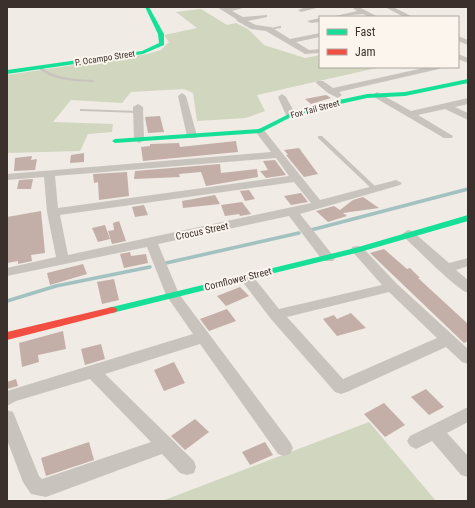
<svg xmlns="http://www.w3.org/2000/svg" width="475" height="508" viewBox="0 0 475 508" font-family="'Roboto Condensed',sans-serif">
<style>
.green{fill:#d1d6bf}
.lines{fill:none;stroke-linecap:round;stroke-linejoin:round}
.stream{stroke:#a1c2c1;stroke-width:3.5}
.building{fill:#c3afa7}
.lane{fill:#c9c3be;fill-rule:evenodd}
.street{fill:#c9c3be;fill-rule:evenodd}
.fast{fill:#16e098;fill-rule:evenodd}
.jam{fill:#f24e42;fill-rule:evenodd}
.labels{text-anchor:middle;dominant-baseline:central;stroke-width:4;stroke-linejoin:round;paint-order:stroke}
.far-street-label{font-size:9px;fill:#3b302b;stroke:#fbf5ee}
.street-label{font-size:10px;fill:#3b302b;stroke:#fbf5ee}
</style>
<rect width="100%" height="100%" fill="#f0ebe5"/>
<!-- green -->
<path class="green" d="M201 9 227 25 236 23 248 29 264 45 305 58 320 55V67H381L257 95 265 111 246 118 197 121 193 93 184 89 131 92 122 103 71 100 53 122 113 124 112 132 88 134 80 151 7 153V75L148 54 161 50 169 42 164 35 197 28 176 12Z
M369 422 436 501H162Z"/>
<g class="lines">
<!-- stream -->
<path class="stream" d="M311 230 468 189
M166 263 299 233
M7 301 56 286 150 267"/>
</g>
<!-- building -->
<path class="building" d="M326 95 331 98 311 104 305 99Z
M160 116 164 132 148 133 145 117Z
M236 141 238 152 143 161 141 147 150 146V144L179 143 180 147Z
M299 148 318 174 304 177 286 155H288L284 150Z
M84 153V162L70 163 71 155Z
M32 156 31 160 37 159 35 170 14 171 15 158Z
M275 160 286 175 266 178 260 171 268 170 263 161Z
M220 164 221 173 257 169 258 177 206 186 201 172 179 174 180 177 134 179 135 171Z
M127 172 129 196 99 200 98 182 94 183 93 174Z
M33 179 31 189H17L19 180Z
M249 190 255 199 245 201 240 191Z
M301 193 308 202 291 205 284 196Z
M215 195 220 204 183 208 182 201Z
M363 197 379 208 343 213 347 216 328 222 316 211 334 206 340 210 353 200Z
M242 202 251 214 240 216 239 214 225 216 221 205Z
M144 205 148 215 135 217 132 207Z
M41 211 45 253 31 255 32 261 18 264V261L7 263V217Z
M119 221 126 241 112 244 108 231 114 230 113 223Z
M105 225 110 239 98 242 92 228Z
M384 249 407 269 410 268 420 278H418L468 324V341L464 343 370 253Z
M130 252 131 256 146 254 148 263 124 268 120 254Z
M83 264 87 274 50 285 47 273Z
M114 279 119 300 102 304 97 282Z
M240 287 249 296 226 306 217 296Z
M227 309 236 321 209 331 200 319Z
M351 313 366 328 337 336 323 319 334 315 337 319Z
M63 331 66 349 38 355 39 362 22 367 19 343Z
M101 344 105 359 85 365 81 349Z
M174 362 185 383 164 391 154 370Z
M16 379 18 386 7 389V382Z
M426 389 444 407 429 415 411 397Z
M384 403 405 425 385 437 364 414Z
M195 419 209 432 185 450 171 436Z
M89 442 94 460 46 476 41 458Z
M265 442 273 455 250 465 242 452Z"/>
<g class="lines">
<!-- lane -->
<path class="lane" d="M280 26H281V28L268 30 266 29Z
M38 66H40C55 79 75 79 93 80L95 81 93 82C74 81 53 81 38 68Z
M80 109 138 111 140 112 138 113 82 111H80Z
M318 136H322L376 187 377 188 376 189H372L318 138Z"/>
<!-- street -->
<path class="street" d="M217 7H246L232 11 243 17 267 15V17L248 21 256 25 271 27 290 39 320 33V37L296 42 309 50 320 49V53L305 54 266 31 251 29 237 21 236 19Z
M306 7H320L301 12 298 10Z
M353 7H359L378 17H369L363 14 331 17 357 11 354 9Z
M385 7H393L413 17H404Z
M320 18V22L311 23 307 21Z
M458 36 468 40V45L458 41Z
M458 54 468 58V63L458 59Z
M428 67H443L439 69 339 92 342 95 338 98 328 93 316 83 317 81H323L333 88Z
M377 92 411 111 468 98V104L455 107 468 113V120L445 109 418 115 453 136 452 138H444L374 97 373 95Z
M182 93 186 96 197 136 196 138H188L187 136 178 96Z
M282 94 286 97 296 115 294 117H288L286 115 278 97Z
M138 104 143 107 144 140 139 143 134 140 133 107Z
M260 128 263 129 320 200 396 180 402 183 400 185 300 214 335 258 333 261H323L289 216 158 244 179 294 290 442 293 448 290 454 284 456 278 454 200 344 105 374 194 461 196 467 194 473 187 475 180 473 162 454 46 497 31 494 23 482 7 440V410L13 412 39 476 42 479 151 442 90 379 16 401 7 406V391L193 334 166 295 147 247 7 276V268L56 257 47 212 44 177 7 180V174L271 152 255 131ZM276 158 289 176 58 208 55 176ZM294 182 311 203 68 255 60 215Z
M408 230 412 231 449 263 468 258V266L456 270 468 280V293C456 289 416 248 404 237L402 234Z
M357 246 362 247 397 284 468 349V364L462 362 446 347 347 392 341 394 335 392 271 319 239 277 241 274H251L279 309 382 285 351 250 352 247ZM389 292 437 338 343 379 287 317Z
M468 407V422L447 433 468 456V477L461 475 432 441 416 449 410 446 407 441 410 436Z"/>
<!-- fast -->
<path class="fast" d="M145 7H149L164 34V45L143 54 7 74V70L142 51 159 43 158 34Z
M468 79V83L405 96 367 98 340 104 293 116 260 133 115 143 112 141 115 139 259 129 289 114 339 100 367 94 405 92Z
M468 215V221L360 252 112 313 108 312 107 310 108 308 112 307 355 248Z"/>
<!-- jam -->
<path class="jam" d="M112 307 116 308 117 310 116 312 7 340V332Z"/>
</g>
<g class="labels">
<!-- far-street labels -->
<g class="far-street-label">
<text transform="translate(105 58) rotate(-9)">P. Ocampo Street</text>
<text transform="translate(315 109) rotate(-15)">Fox Tail Street</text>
</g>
<!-- street labels -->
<g class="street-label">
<text transform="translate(202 231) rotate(-12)">Crocus Street</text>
<text transform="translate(238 279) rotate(-14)">Cornflower Street</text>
</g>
</g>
<!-- border -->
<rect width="475" height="508" fill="none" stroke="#3b302b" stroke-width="16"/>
<!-- legend -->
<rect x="319" y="16" width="140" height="52" fill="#fbf5ee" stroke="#aea6a0"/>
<rect x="327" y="29" width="20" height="6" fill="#16e098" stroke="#aea6a0"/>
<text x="355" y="36" font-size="12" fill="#3b302b">Fast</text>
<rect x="327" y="49" width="20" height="6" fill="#f24e42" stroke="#aea6a0"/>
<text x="355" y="56" font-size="12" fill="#3b302b">Jam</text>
</svg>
